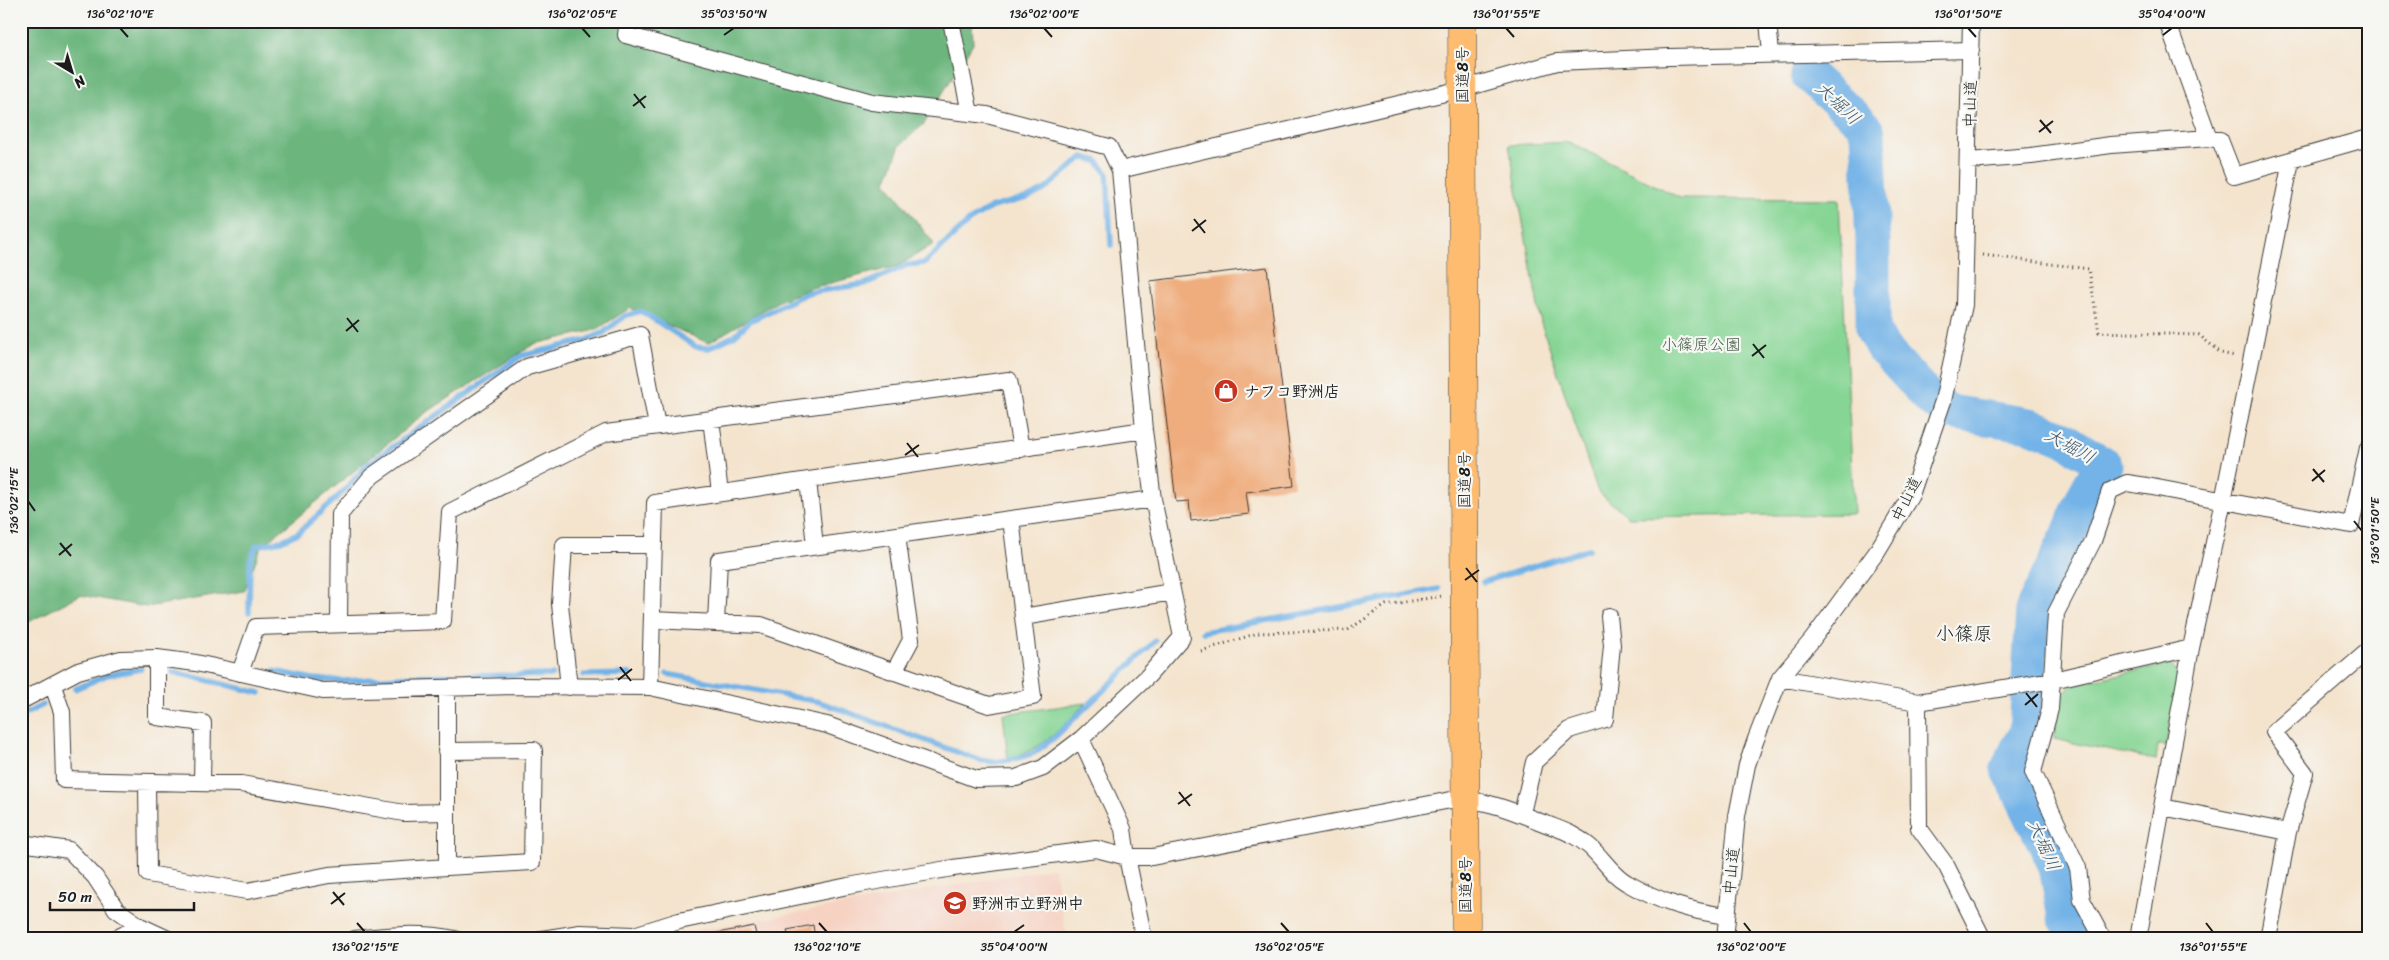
<svg xmlns="http://www.w3.org/2000/svg" width="2389" height="960" viewBox="0 0 2389 960" font-family="Sriracha,'Klee One',sans-serif">
<style>
.built{fill:#f6d2c3}
.green{fill:#86d594;stroke:#517858}
.forest{fill:#6cb67e;stroke:#44694d}
.lines{fill:none;stroke-linecap:round;stroke-linejoin:round}
.stream{stroke:#73b3e7;stroke-width:5.5}
.river{stroke:#73b3e7;stroke-width:35}
.building{fill:#efac7b}
.street-casing{stroke:#3c3a37;stroke-width:18}
.highway-casing{stroke:#3c3a37;stroke-width:29}
.path{stroke:#3c3a37;stroke-width:3;stroke-dasharray:1 4;stroke-linecap:butt}
.street{stroke:#fff;stroke-width:16}
.highway{stroke:#fdbc70;stroke-width:28}
.ticks{fill:none;stroke:#1c1c1c;stroke-width:2}
.labels{text-anchor:middle;dominant-baseline:central;stroke-width:4.5;stroke-linejoin:round;paint-order:stroke}
.street-label{font-size:16px;fill:#1c1c1c;stroke:#f6f6f2}
.park-label{font-size:16px;fill:#415d46;stroke:#f6f6f2}
.poi-label{font-size:16px;font-weight:bold;fill:#1c1c1c;stroke:#f6f6f2;text-anchor:start}
.water-label{font-size:18px;font-style:italic;fill:#3f586d;stroke:#f6f6f2}
.quarter-label{font-size:19px;fill:#1c1c1c;stroke:#f6f6f2}
.neatline{fill:none;stroke:#1c1c1c;stroke-width:2}
.ticks-label{font-size:12px;text-anchor:middle;fill:#1c1c1c}
</style>
<rect width="100%" height="100%" fill="#f6f6f2"/>
<filter id="ink" filterUnits="userSpaceOnUse"><feTurbulence type="fractalNoise" baseFrequency=".02" numOctaves="2"/><feDisplacementMap in="SourceGraphic" scale="10" xChannelSelector="R" yChannelSelector="G"/><feConvolveMatrix kernelMatrix="1 2 1 2 8 2 1 2 1" color-interpolation-filters="sRGB"/></filter>
<filter id="wash" filterUnits="userSpaceOnUse"><feTurbulence type="fractalNoise" baseFrequency=".0096" numOctaves="4" result="noise"/><feDisplacementMap in="SourceGraphic" scale="20" xChannelSelector="R" yChannelSelector="G"/><feGaussianBlur stdDeviation="1.12" result="paint"/><feColorMatrix in="noise" values="0 0 0 0 0 0 0 0 0 0 0 0 0 0 0 0 0 1.4 0 .05"/><feComposite in="paint" operator="in"/></filter>
<g filter="url(#wash)">
<rect width="100%" height="100%" fill="#f4e4ce"/>
<!-- built -->
<path class="built" d="M1054 868 1067 939H647Z"/>
<!-- green -->
<path class="green" d="M1569 142 1680 198 1839 199 1854 514 1629 517 1598 492 1541 323 1509 145Z
M2170 664 2179 675 2166 745H2158L2156 760 2054 739 2060 697 2073 684Z
M1086 703C1061 728 1044 749 1008 759L1003 714Z"/>
<!-- forest -->
<path class="forest" d="M21 21H972L973 43 924 124 900 145 886 182 934 244 898 266 811 288 779 301 708 343 630 308 596 330 534 344 424 414 261 547 244 591 146 607 80 595 27 623 21 622Z"/>
<g class="lines">
<!-- stream -->
<path class="stream" d="M1483 582 1589 549
M249 612 250 561 256 546 281 541 298 533 343 492 367 465 521 356 587 340 603 333 625 316 641 311 696 347 709 348 734 336 750 321 807 293 865 284 907 265 925 263 969 221 992 207 1027 198 1044 190 1083 157 1097 161 1107 173 1111 245
M1203 632 1439 589
M274 671 313 679 344 681 416 676 552 675
M173 672 260 693
M667 674 820 702 979 760 995 762 1015 759 1034 753 1055 737 1155 641
M584 675 630 674
M75 689 107 675 141 669
M21 716 43 705"/>
<!-- river -->
<path class="river" d="M1808 75 1861 122 1868 133 1873 243V330L1882 347 1931 400 1950 412 2030 425 2064 439 2105 465 2095 476 2084 496 2068 536 2033 608 2026 732 2008 768 2056 866 2065 917 2078 939"/>
</g>
<g id="blocks">
<!-- building -->
<path class="building" d="M1267 267 1294 486 1246 492 1249 514 1191 521 1189 501 1176 502 1150 281Z
M813 925 815 939H789L787 930Z
M754 926 757 939H691V938Z"/>
</g>
</g>
<g filter="url(#ink)">
<use href="#blocks" fill-opacity="0" stroke="#3c3a37" stroke-width="1"/>
<g class="lines">
<!-- street casing -->
<g class="street-casing">
<path id="street" d="M951 21 970 113
M1768 21 1771 54
M2167 21 2209 138
M1969 161 2031 156 2111 145 2209 138 2220 140 2234 176 2368 138
M1120 170 1462 89 1557 62 1670 57 1971 50
M711 419 720 493
M808 480 815 546
M1011 519 1023 617
M652 620 761 625 989 705 1033 697 1023 617 1172 592
M716 623 719 560 1153 499
M339 624 340 514 372 476 527 367 640 335 657 426
M157 658V717L203 723 202 783
M894 672 911 640 897 535
M240 673 256 627 443 621 450 512 606 433 1009 380 1021 449
M1780 678 1918 702 2053 680 2191 648
M53 686 62 712 64 780 241 784 404 813 446 812
M569 687 560 604 564 545H654
M650 687 655 503 1144 430
M21 701 78 671 121 659 157 658 196 663 323 691 515 686 650 687 827 725 976 779 1016 778 1043 768 1081 739 1148 676 1182 637 1153 499 1144 430 1120 170 1109 147 987 115 872 102 626 35 628 21
M1918 702 1919 828 1946 865 1983 939
M1081 739 1123 829 1127 857 1144 939
M446 751 534 750 532 862 447 867
M147 782 148 874 247 891 329 875 447 867V689
M2162 807 2288 832 2305 773 2274 732 2368 651
M1522 813 1534 762 1569 730 1605 719 1612 645 1609 616
M21 843 69 850 95 877 116 909 140 926 168 939
M115 939 140 926
M355 939C388 935 421 932 455 939
M542 939 580 933 634 935 679 921 848 886 953 868 1096 849 1127 857H1152L1451 800C1486 798 1514 812 1546 824 1564 831 1573 833 1589 846 1602 857 1612 875 1627 883 1660 902 1689 911 1727 916
M1725 939 1737 816 1747 765 1756 739 1780 678 1812 640 1876 553 1911 495 1943 401 1964 305 1971 21
M2103 939 2082 900 2078 868 2033 772 2050 709 2056 613 2093 541 2110 491 2127 483 2147 486 2351 525 2368 448
M2138 939 2191 648 2223 501 2291 161
M2268 939 2288 832"/>
</g>
<!-- highway casing -->
<g class="highway-casing">
<path id="highway" d="M1462 21 1466 939"/>
</g>
<!-- path -->
<path class="path" d="M1983 255 2089 269 2099 332 2199 335 2221 353 2235 356
M1201 651 1258 633 1348 630 1386 605 1442 596"/>
<!-- street -->
<use href="#street" class="street"/>
<!-- highway -->
<use href="#highway" class="highway"/>
</g>
</g>
<!-- ticks -->
<path class="ticks" d="M120 28 128 37M582 28 590 37M1044 28 1052 37M1506 28 1514 37M1968 28 1976 37M724 35 734 28M2163 35 2172 28M634 94 645 108M633 106 646 96M2040 120 2051 133M2039 132 2053 121M1194 219 1205 233M1192 231 1206 220M347 318 358 332M346 331 359 320M1753 344 1764 358M1752 356 1766 345M907 443 918 457M905 455 919 445M2313 469 2324 482M2312 481 2325 470M28 501 35 511M2354 521 2362 531M60 543 71 556M59 555 72 544M1466 568 1477 582M1465 580 1479 570M620 667 631 681M618 680 632 669M2026 693 2037 707M2025 705 2038 694M1179 792 1190 806M1178 804 1192 794M333 892 344 905M331 904 345 893M357 923 365 932M819 923 827 932M1281 923 1289 932M1744 923 1751 932M2206 923 2213 932M1014 932 1024 925"/>
<!-- icons -->
<defs>
<g id="shop-disc" transform="scale(1.25)"><circle r="9.5" fill="#c8321e" stroke="#f6f6f2"/><path d="M-5-2.5h2.3a2.7 3.5 0 0 1 5.4 0H5L5.5 6h-11ZM-1.5-2.5h3a1.5 2.3 0 0 0-3 0Z" fill="#fff"/></g>
<g id="school-disc" transform="scale(1.25)"><circle r="9.5" fill="#c8321e" stroke="#f6f6f2"/><path d="M0-5L7-2L0 1L-7-2ZM-4 1L0 2.5L4 1V4Q0 6-4 4Z" fill="#fff"/></g>
</defs>
<g fill-rule="evenodd">
<use href="#shop-disc" x="1226" y="391"/>
<use href="#school-disc" x="955" y="903"/>
</g>
<g class="labels">
<!-- street labels -->
<g class="street-label">
<text transform="translate(1462 75) rotate(-90)">国道8号</text>
<text transform="translate(1970 104) rotate(-89)">中山道</text>
<text transform="translate(1464 480) rotate(-90)">国道8号</text>
<text transform="translate(1906 499) rotate(-64)">中山道</text>
<text transform="translate(1731 871) rotate(-84)">中山道</text>
<text transform="translate(1465 885) rotate(-90)">国道8号</text>
</g>
<!-- park labels -->
<g class="park-label">
<text x="1701" y="344">小篠原公園</text>
</g>
<!-- poi labels -->
<g class="poi-label">
<text x="1244" y="391">ナフコ野洲店</text>
<text x="972" y="903">野洲市立野洲中</text>
</g>
<!-- water labels -->
<g class="water-label">
<text transform="translate(1838 103) rotate(43)">大堀川</text>
<text transform="translate(2070 446) rotate(29)">大堀川</text>
<text transform="translate(2044 845) rotate(66)">大堀川</text>
</g>
<!-- quarter labels -->
<g class="quarter-label">
<text x="1964" y="633">小篠原</text>
</g>
</g>
<!-- margin -->
<rect width="2389" height="960" fill="none" stroke="#f6f6f2" stroke-width="55"/>
<!-- north arrow -->
<g transform="translate(72 72) rotate(142)" stroke="#f6f6f2" stroke-width="4" paint-order="stroke">
<path d="M0-4L9 19L0 12L-9 19Z" fill="#1c1c1c"/>
<text y="-8" font-size="14" font-weight="bold" text-anchor="middle" fill="#1c1c1c">N</text>
</g>
<!-- scale -->
<path d="M50 902v8h144v-8" fill="none" stroke="#1c1c1c" stroke-width="2.5"/>
<text x="58" y="902" font-size="15" fill="#1c1c1c" stroke="#f6f6f2" stroke-width="4" paint-order="stroke">50 m</text>
<rect x="28" y="28" width="2334" height="904" class="neatline"/>
<g class="ticks-label">
<text x="120" y="18">136°02'10"E</text>
<text x="582" y="18">136°02'05"E</text>
<text x="734" y="18">35°03'50"N</text>
<text x="1044" y="18">136°02'00"E</text>
<text x="1506" y="18">136°01'55"E</text>
<text x="1968" y="18">136°01'50"E</text>
<text x="2172" y="18">35°04'00"N</text>
<text transform="translate(14 501) rotate(-90)" y="4">136°02'15"E</text>
<text transform="translate(2375 531) rotate(-90)" y="4">136°01'50"E</text>
<text x="365" y="951">136°02'15"E</text>
<text x="827" y="951">136°02'10"E</text>
<text x="1014" y="951">35°04'00"N</text>
<text x="1289" y="951">136°02'05"E</text>
<text x="1751" y="951">136°02'00"E</text>
<text x="2213" y="951">136°01'55"E</text>
</g>
</svg>
